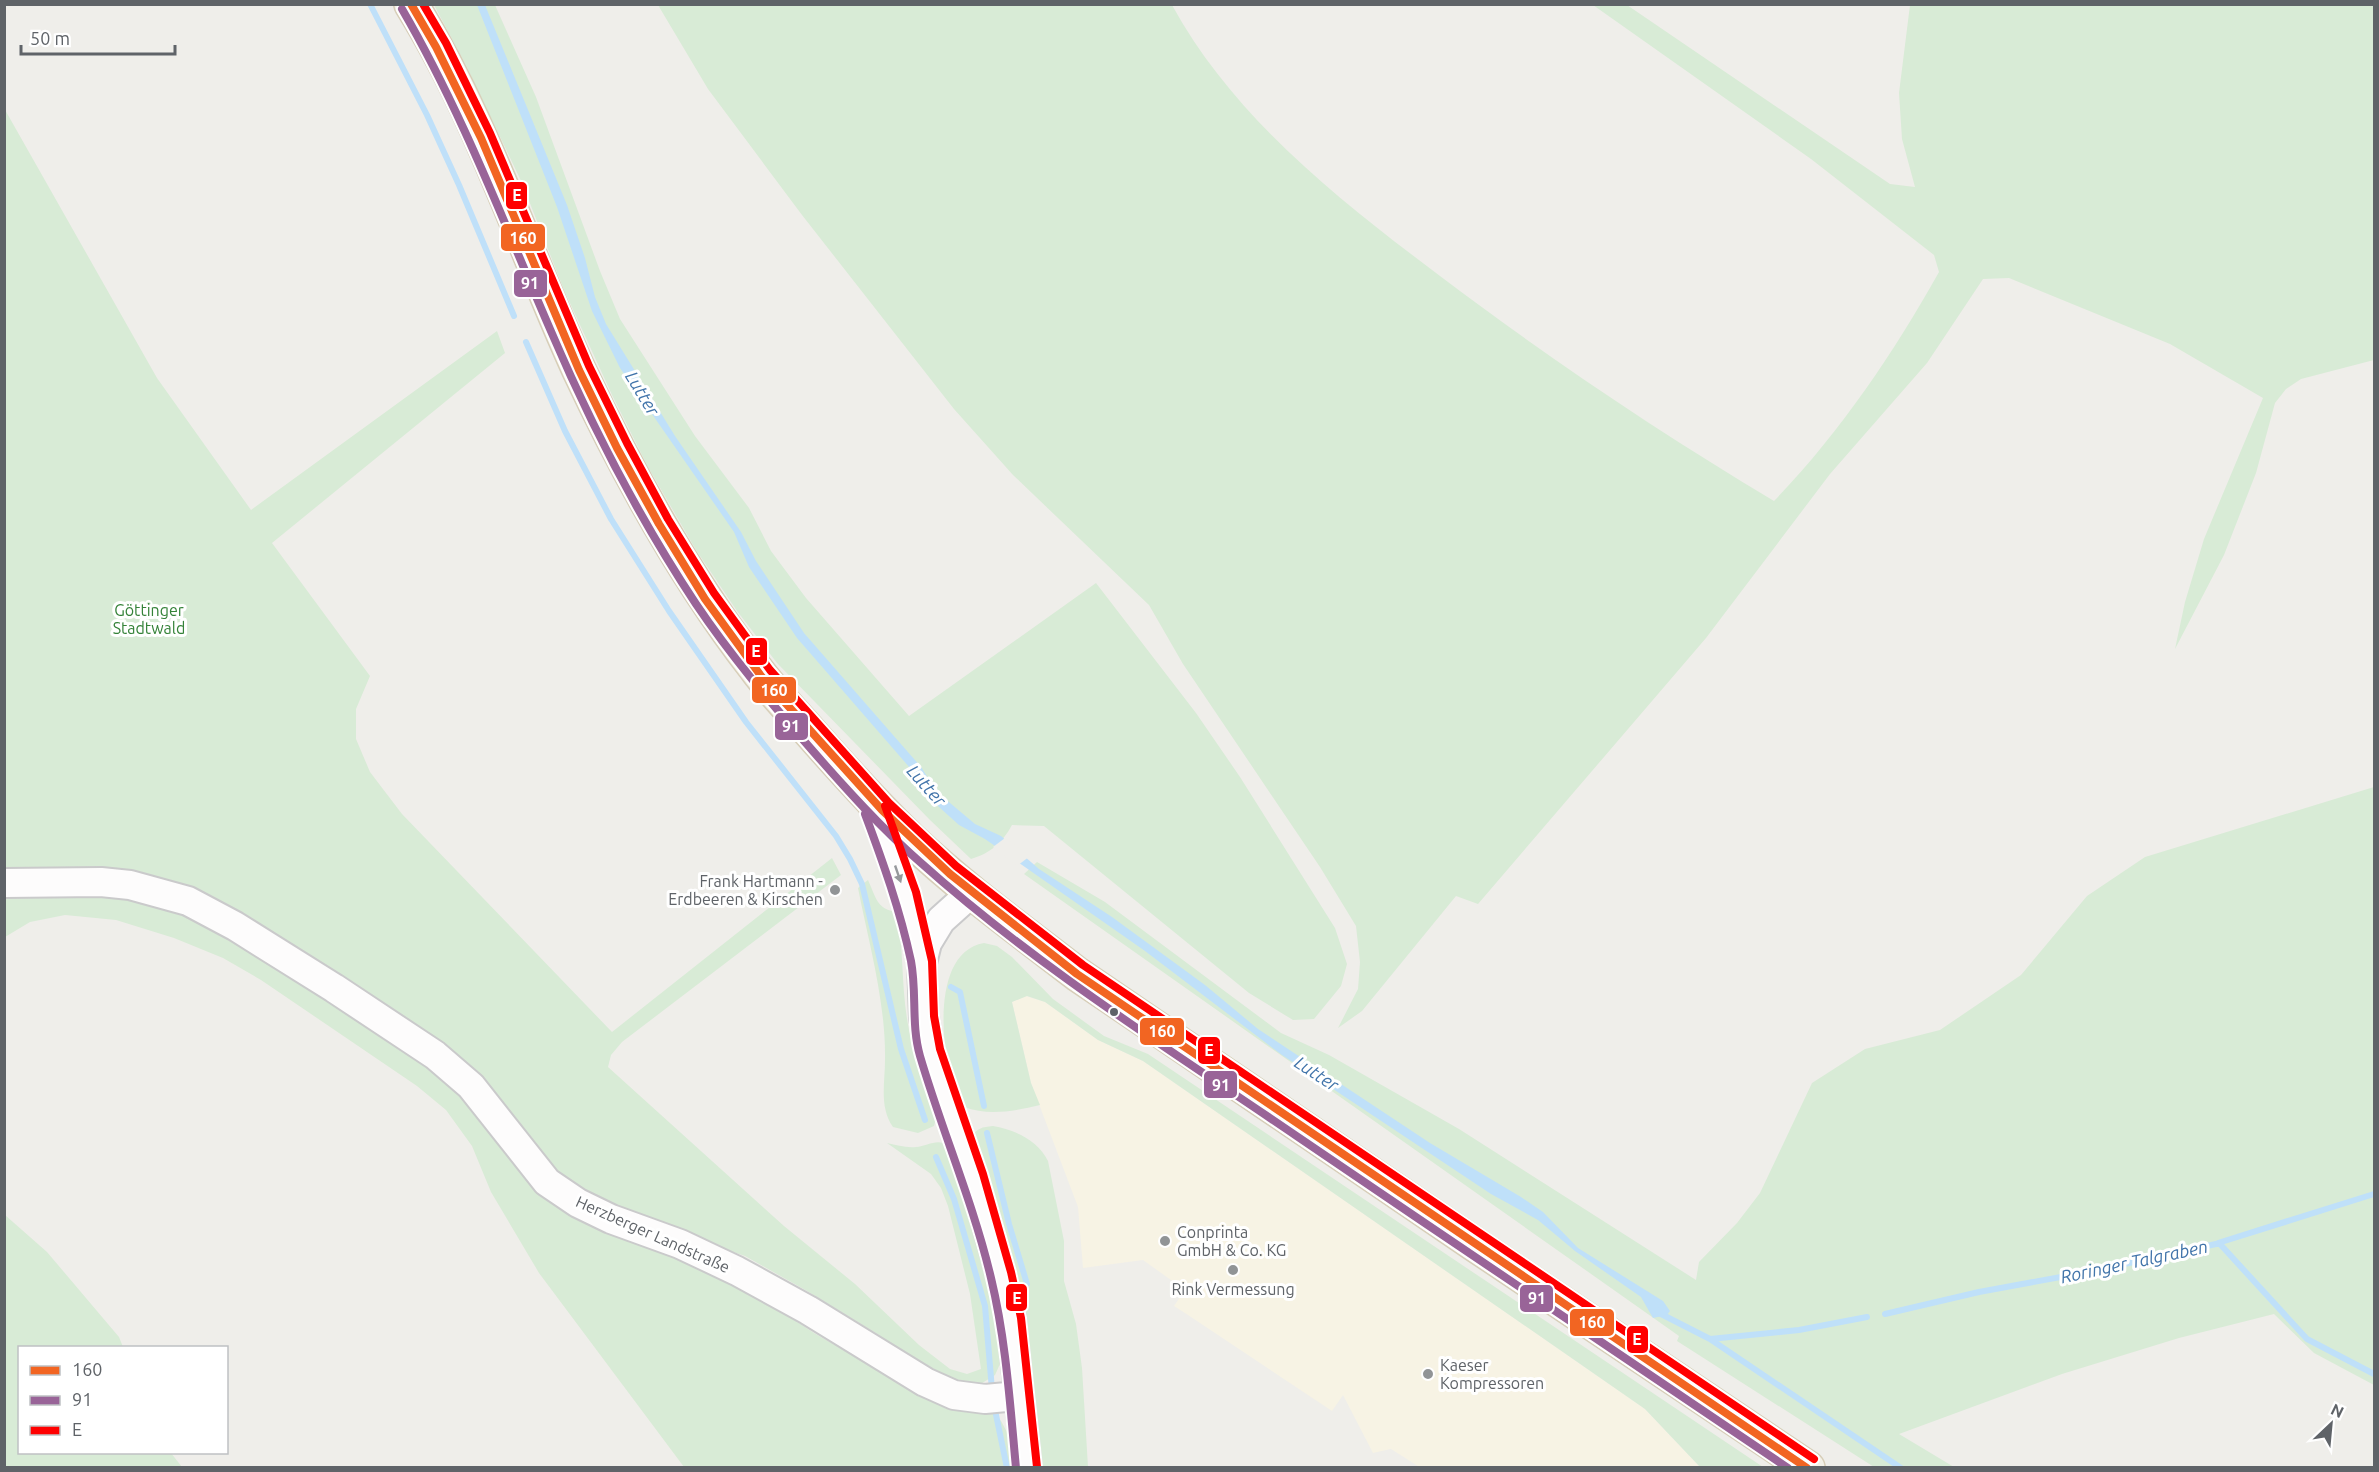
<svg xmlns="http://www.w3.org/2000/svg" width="2379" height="1472" viewBox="0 0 2379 1472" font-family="Ubuntu,sans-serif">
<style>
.commercial{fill:#f7f3e4}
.green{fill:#d8ebd6}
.water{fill:#bfe0f9}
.pier{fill:#efeeea}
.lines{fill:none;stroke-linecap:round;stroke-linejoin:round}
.stream{stroke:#bfe0f9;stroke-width:6}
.secondary-casing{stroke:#cacacb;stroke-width:32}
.primary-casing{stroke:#d7ceb8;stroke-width:36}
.secondary{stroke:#fdfcfc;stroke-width:28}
.primary{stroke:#f4f2e9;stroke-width:33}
.bus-1-casing{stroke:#fff;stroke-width:12}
.bus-2-casing{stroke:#fff;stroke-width:12}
.bus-3-casing{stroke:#fff;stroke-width:12}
.bus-1{stroke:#f26522;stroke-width:8}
.bus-2{stroke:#996498;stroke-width:8}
.bus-3{stroke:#f00;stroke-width:8}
.oneway{fill:#96999c}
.poi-dot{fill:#919496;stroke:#fff;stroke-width:2}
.bus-dot{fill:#5f6368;stroke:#fff;stroke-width:2}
.labels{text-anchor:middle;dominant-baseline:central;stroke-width:6;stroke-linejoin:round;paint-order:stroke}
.park-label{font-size:16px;fill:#348238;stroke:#fff}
.poi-label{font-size:16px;fill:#5f6368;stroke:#fff;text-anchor:start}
.street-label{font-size:16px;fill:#5f6368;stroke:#fff}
.water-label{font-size:18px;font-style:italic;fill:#4174aa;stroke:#fff}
.line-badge{stroke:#fff;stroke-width:2}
.badge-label{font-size:16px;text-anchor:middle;font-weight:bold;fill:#fff}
</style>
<rect width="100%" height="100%" fill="#efeeea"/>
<!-- commercial -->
<path class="commercial" d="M1026 996 1045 1002 1098 1040 1143 1061 1645 1409 1700 1467 1421 1468 1391 1449 1373 1453 1343 1395 1332 1411 1188 1315 1174 1306 1185 1290 1143 1260 1083 1268 1078 1207 1031 1083 1012 1002Z"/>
<!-- green -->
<path class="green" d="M434 5H495L536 97 600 271 620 319 695 436 749 508 771 551 806 598 909 716 1096 583 1196 713 1240 777 1335 928 1347 964 1341 986 1314 1019 1293 1020 1249 993 1044 826 1012 825C1002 843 991 853 971 859L930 820 777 663 737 611 696 550 648 467 612 395 564 290 522 183 466 65Z
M658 5H1172C1234 118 1338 199 1440 276 1547 357 1659 432 1774 501 1839 434 1893 354 1939 272L1934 255 1811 159 1593 5H1627L1890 184 1915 187 1902 139 1899 93 1910 5H2374V360L2301 379 2286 389 2275 403 2256 473 2224 555 2175 649 2185 602 2204 539 2263 398 2170 344 2009 278 1983 279 1927 363 1830 474 1706 638 1478 904 1456 896 1362 1011 1338 1028 1358 989 1360 962 1356 926 1320 867 1183 664 1149 605 1013 475 954 409 802 215 708 89Z
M4 108 157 378 251 510 497 331 505 353 272 543 370 676 356 709V739L370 772 402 814 612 1032 832 858 841 875 622 1042 611 1055 608 1067 784 1226 855 1284 919 1345 950 1369 967 1374 981 1369 970 1294 948 1206 941 1188 931 1174 887 1143C897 1145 906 1148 916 1147 927 1146 937 1138 948 1145L993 1287 1004 1355 995 1375 979 1385 965 1386 919 1369 879 1335 807 1291 745 1256 632 1218 566 1183 517 1127 252 926 5 872Z
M2374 787V1385L2314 1353 2274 1314 2179 1338 2062 1374 1899 1434 1954 1467H1874L1677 1341 1679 1336 1645 1312 1024 874 1037 862 1105 902 1281 1033 1329 1055 1459 1129 1696 1280 1699 1262 1737 1223 1760 1193 1812 1083 1865 1049 1940 1030 2021 975 2087 896 2145 857Z
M868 880C876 897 876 909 897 912 905 955 900 999 912 1042 919 1065 942 1103 934 1126L918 1133 893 1127C879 1107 885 1083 885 1060 886 1003 869 944 858 888Z
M5 893 140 896 186 913 238 941 428 1063 462 1094 508 1148 671 1255 755 1294 814 1333 928 1399 968 1410 992 1412 1001 1421 1007 1432 1015 1467H684L539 1273 491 1192 472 1146 446 1110 417 1086 261 980 223 958 174 938 116 920 65 915 30 922 5 937Z
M984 943 997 946 1012 957 1053 999 1104 1036 1148 1054 1763 1467H1700L1645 1409 1143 1061 1098 1040 1045 1002 1027 996 1012 1002 1031 1083 1040 1105C1015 1111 988 1116 964 1107 960 1099 954 1091 952 1082 941 1045 932 952 984 943Z
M993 1126C1015 1130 1038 1140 1048 1161L1064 1241V1281L1076 1324 1082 1368 1088 1467H1037L971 1138C977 1128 982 1127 993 1126Z
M5 1215 47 1252 119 1337 123 1347 20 1348V1452L171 1453 182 1467H5Z"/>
<!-- water -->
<path class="water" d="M477 5H485L567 205 585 258 595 297 606 324 675 436 741 532 756 561 804 633 921 767 937 792 975 824 1001 836 1039 869 1112 917 1205 985 1258 1029 1430 1143 1521 1197 1543 1212 1578 1248 1663 1301 1670 1311 1667 1315 1653 1318 1641 1297 1575 1251 1538 1220 1491 1194 1282 1055 1145 951 985 839 959 825 929 798 910 768 797 638 749 567 734 532 620 368 592 311 557 207Z"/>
<!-- pier -->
<path class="pier" d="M1005 838 1030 856 1017 866 993 847Z"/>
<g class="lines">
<!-- stream -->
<path class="stream" d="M370 4 427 115 459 185 514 316
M526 342 565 431 611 519 669 611 746 722 836 836 850 859 862 884 901 1049 925 1120
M951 987 960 992 984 1106
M987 1133 1009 1224 1027 1284
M936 1157 954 1199 985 1306 992 1390
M2218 1243 2374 1194
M1659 1311 1661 1314 1710 1339 1799 1330 1867 1317
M1885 1314 1979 1292 2088 1272 2216 1244H2220L2307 1339 2374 1374
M1710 1339 1901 1468
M994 1405 1007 1468"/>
<!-- secondary casing -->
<g class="secondary-casing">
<path id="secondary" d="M872 802 906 896 922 963
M4 883 101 882 130 885 188 901 235 926 334 988 435 1055 471 1086 547 1182 578 1203 611 1219 680 1244 737 1271 808 1310 925 1382 954 1395 985 1399 1018 1396
M971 893 941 920 927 943 922 963 924 1017 930 1052 973 1177 1001 1274 1011 1319 1027 1468"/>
</g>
<!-- primary casing -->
<g class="primary-casing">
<path id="primary" d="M411 4C482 118 523 248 579 370 628 474 685 578 756 669 770 688 787 706 803 724 837 763 872 802 909 838 962 888 1020 930 1077 974L1474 1244 1808 1468"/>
</g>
<!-- secondary -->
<use href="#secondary" class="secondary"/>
<!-- primary -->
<use href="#primary" class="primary"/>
<!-- bus-1 casing -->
<g class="bus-1-casing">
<path id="bus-1" d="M411 4 436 47 481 138 579 370 617 448 659 524 705 599 761 676 882 810 950 874 1077 974 1807 1468"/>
</g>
<!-- bus-2 casing -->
<g class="bus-2-casing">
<path id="bus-2" d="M402 9C462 112 503 221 550 329 591 425 639 518 696 604 731 656 771 703 812 750 846 789 881 828 920 862 1036 966 1169 1049 1298 1137 1461 1248 1625 1358 1788 1468
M865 814C883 862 900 910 911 961 917 993 911 1025 920 1056 942 1131 973 1202 991 1278 1006 1340 1010 1404 1016 1468"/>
</g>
<!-- bus-3 casing -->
<g class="bus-3-casing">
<path id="bus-3" d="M423 4 446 43 490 133 589 366 627 443 668 519 714 593 770 670 889 803 956 866 1083 965 1814 1459
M885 806 916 892 932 961 934 1016 940 1049 983 1174 1011 1272 1021 1318 1037 1467"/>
</g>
<!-- bus-1 -->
<use href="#bus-1" class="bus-1"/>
<!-- bus-2 -->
<use href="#bus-2" class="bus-2"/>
<!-- bus-3 -->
<use href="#bus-3" class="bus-3"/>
</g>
<!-- one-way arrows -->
<defs><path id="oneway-solid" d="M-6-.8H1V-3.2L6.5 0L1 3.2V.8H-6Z" transform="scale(1.5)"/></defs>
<use class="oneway" href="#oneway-solid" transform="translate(898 874) rotate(71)"/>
<!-- markers -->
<g class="poi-dot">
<circle cx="835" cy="890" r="6"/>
<circle cx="1165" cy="1241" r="6"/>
<circle cx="1233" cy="1270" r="6"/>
<circle cx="1428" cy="1374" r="6"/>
</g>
<circle class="bus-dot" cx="1114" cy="1012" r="5"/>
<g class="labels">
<!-- park labels -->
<g class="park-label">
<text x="149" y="610">Göttinger<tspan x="149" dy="18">Stadtwald</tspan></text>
</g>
<!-- poi labels -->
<g class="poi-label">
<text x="823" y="881" text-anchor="end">Frank Hartmann -<tspan x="823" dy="18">Erdbeeren &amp; Kirschen</tspan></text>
<text x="1177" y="1232">Conprinta<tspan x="1177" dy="18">GmbH &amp; Co. KG</tspan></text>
<text x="1233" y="1289" text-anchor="middle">Rink Vermessung</text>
<text x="1440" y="1365">Kaeser<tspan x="1440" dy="18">Kompressoren</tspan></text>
</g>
<!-- street labels -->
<g class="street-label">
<text transform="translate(653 1234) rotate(24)">Herzberger Landstraße</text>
</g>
<!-- water labels -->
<g class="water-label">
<text transform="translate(643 393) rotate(59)">Lutter</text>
<text transform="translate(927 785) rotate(48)">Lutter</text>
<text transform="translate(1317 1073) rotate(33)">Lutter</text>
<text transform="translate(2134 1261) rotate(-12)">Roringer Talgraben</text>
</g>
</g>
<g class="line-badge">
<rect x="505" y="181" width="23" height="29" rx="6" fill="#f00"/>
<rect x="500" y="223" width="46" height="29" rx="6" fill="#f26522"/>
<rect x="513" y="269" width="35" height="29" rx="6" fill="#996498"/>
<rect x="745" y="637" width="23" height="29" rx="6" fill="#f00"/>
<rect x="751" y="676" width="46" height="28" rx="6" fill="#f26522"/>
<rect x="774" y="712" width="35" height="29" rx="6" fill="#996498"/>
<rect x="1139" y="1017" width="46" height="29" rx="6" fill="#f26522"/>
<rect x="1197" y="1036" width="24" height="29" rx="6" fill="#f00"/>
<rect x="1203" y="1070" width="35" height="29" rx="6" fill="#996498"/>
<rect x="1005" y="1283" width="23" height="29" rx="6" fill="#f00"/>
<rect x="1519" y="1284" width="35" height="29" rx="6" fill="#996498"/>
<rect x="1569" y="1308" width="46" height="29" rx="6" fill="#f26522"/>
<rect x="1626" y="1325" width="23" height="29" rx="6" fill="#f00"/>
</g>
<g class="badge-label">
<text x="517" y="201">E</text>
<text x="523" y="244">160</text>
<text x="530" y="289">91</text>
<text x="756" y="657">E</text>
<text x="774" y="696">160</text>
<text x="791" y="732">91</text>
<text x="1162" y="1037">160</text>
<text x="1209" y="1056">E</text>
<text x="1221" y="1091">91</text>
<text x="1017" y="1304">E</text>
<text x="1537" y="1304">91</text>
<text x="1592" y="1328">160</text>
<text x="1637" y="1345">E</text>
</g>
<!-- border -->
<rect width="2379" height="1472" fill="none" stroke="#5f6368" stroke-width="12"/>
<!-- legend -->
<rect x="18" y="1346" width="210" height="108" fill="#ffffff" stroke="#bfc1c3" stroke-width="1.5"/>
<rect x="30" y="1366" width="30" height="9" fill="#f26522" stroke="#bfc1c3" stroke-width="1.5"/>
<text x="72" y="1376" font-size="18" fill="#5f6368">160</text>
<rect x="30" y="1396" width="30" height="9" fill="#996498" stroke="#bfc1c3" stroke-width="1.5"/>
<text x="72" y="1406" font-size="18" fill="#5f6368">91</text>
<rect x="30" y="1426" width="30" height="9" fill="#ff0000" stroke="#bfc1c3" stroke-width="1.5"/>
<text x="72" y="1436" font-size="18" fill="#5f6368">E</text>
<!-- north arrow -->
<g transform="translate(2331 1424) rotate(26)" stroke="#ffffff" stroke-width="4.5" paint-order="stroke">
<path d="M0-4.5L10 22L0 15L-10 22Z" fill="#5f6368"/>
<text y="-9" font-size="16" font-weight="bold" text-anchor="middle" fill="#5f6368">N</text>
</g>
<!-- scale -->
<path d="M21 45v9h154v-9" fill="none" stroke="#5f6368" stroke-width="3"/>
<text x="30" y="45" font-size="18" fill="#5f6368" stroke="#ffffff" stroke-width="4.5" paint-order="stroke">50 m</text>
</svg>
